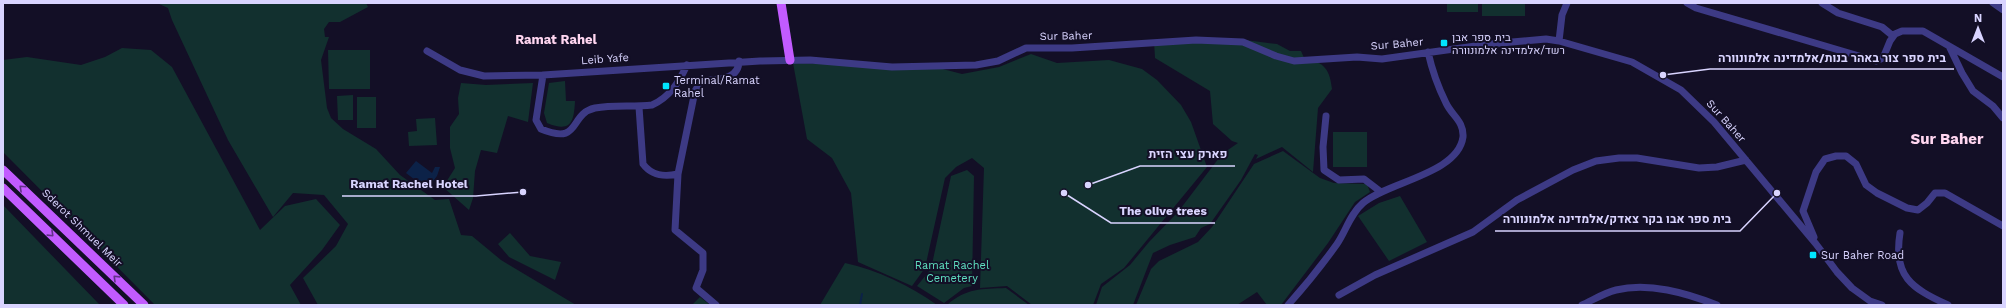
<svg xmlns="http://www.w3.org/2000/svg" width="2006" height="308" viewBox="0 0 2006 308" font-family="'Work Sans',Heebo,sans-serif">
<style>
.green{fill:#12302f}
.water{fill:#0c2248}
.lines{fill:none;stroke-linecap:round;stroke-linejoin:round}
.stream{stroke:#0c2248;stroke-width:2}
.minor{stroke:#3d3a85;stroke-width:7}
.major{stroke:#c25bff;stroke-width:9}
.oneway{stroke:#623188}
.poi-dot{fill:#00e5ff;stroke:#130f26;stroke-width:1.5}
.labels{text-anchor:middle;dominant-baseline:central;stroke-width:4;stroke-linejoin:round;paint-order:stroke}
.street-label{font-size:11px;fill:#d9d4ff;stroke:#130f26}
.poi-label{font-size:11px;fill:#d9d4ff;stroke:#130f26;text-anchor:start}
.park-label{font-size:11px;fill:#5fe0c0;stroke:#130f26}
.quarter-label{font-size:13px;font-weight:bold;fill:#ffd6f0;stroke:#130f26}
.district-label{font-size:15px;font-weight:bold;fill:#ffd6f0;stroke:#130f26}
.leader{fill:none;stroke:#d9d4ff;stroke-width:1.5}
.callout-dot{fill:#d9d4ff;stroke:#130f26;stroke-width:1.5}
.callout-label{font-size:12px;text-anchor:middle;font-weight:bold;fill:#d9d4ff;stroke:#130f26;stroke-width:4;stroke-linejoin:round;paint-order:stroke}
</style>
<rect width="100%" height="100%" fill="#130f26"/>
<!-- green -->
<path class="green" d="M157 3H366L368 7 340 22H329L324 29 325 37H329L321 60 327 108 331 118 343 129 376 149 400 175 435 200 449 199 461 235 472 236 501 260 576 305H318L303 278 336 246 348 224 324 195 293 193 273 217 228 140 172 20 168 8Z
M1447 3H1478V12H1447Z
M1482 3H1525V16H1482Z
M1237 39 1277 44 1290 51H1301L1305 60C1325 61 1330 71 1332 89L1318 108 1313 172 1282 147 1256 159 1258 155 1255 154 1241 180 1210 224 1201 228 1195 237 1170 245 1153 253 1133 305H1096L1102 287 1130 265 1149 242 1178 212 1222 154 1238 143 1232 141 1213 124 1210 91 1155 58 1154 41Z
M122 48 151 50 172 67 260 230 285 206 316 199 340 225 322 250 290 285 301 305H155L3 152V60L27 57 81 65 105 57Z
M328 50H370V89H329Z
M1031 54 1057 63 1109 60 1142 69 1157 80 1181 105 1191 122 1207 167 1124 268 1101 284 1093 305H1032L1007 286 980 288 984 168 972 158 956 167 945 178 925 268 912 286 858 262 851 193 832 158 807 139 793 63 935 67 962 74 999 67Z
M565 81 566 101H575C574 122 571 133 547 123L544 113 549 83Z
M461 83 486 85 533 83 528 122 508 116 497 153 481 150 475 171 473 198 469 210 443 187 455 168 450 148V127L459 114 458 98Z
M353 95V120H338L337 96Z
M357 97H376V128H357Z
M435 118 437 145 409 146 408 132 417 131 416 119Z
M1333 132H1367V167H1333Z
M1283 151 1320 178 1334 183 1367 184 1370 192 1355 202 1328 243 1281 305H1267L1257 292 1237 305H1136L1151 269 1159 261 1198 242 1212 227 1254 164Z
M967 170 974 176 972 286 964 288 944 303 917 286 931 269 951 176Z
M1400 196 1427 242 1389 261 1358 216 1379 203Z
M3 205 98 303 100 305H3Z
M510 233 530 256 561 262 555 280 509 257 498 244Z
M845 263C877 270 911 286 937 305H820Z
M1006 288 1029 305H947C966 288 982 289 1006 288Z
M700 297 710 305H692Z"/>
<!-- water -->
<path class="water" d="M416 161 432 173 435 167H440L437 176 427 189 406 173Z"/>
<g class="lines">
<!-- stream -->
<path class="stream" d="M3 304 5 305
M860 305 862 294"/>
<!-- minor -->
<path class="minor" d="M1687 3 1696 8 1876 61 1883 58 1890 41 1895 34 1902 31H1923L2003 77
M1822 3 1838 13 1882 27 1893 36
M1993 3 2003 10
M1559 41 1562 15 1567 3
M1950 48 1962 73 1973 91 1993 106 2003 118
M427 51 460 70 484 76 543 75 760 61 810 60 892 67 976 65 998 61 1026 48H1072L1196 40 1243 42 1276 56 1294 61 1357 57 1382 59 1490 44 1546 39 1559 41 1632 62 1681 90 1714 122 1816 244 1837 272 1852 288 1870 301 1882 305
M543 75 536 120 541 129C582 146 568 114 595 108 613 105 633 107 652 105 670 97 679 82 687 65
M639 107 643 164C652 176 664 177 678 174L695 91 701 81C715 79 739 81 739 61
M1326 116 1323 147 1324 170 1339 180 1364 179 1381 192
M678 174 675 230 703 253V270L696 288 716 305
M1900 233C1893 276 1911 288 1948 305
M1814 237 1803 211 1816 172 1825 159 1836 156H1846L1856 164 1866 185 1877 193 1907 208 1918 210 1927 203 1935 193H1945L2003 226
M1339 295 1375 275 1473 232 1517 200 1573 170 1596 161 1619 158H1637L1699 168 1717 167 1746 160
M1288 305C1305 286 1322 265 1337 244 1346 231 1350 214 1363 203 1387 182 1458 174 1463 137 1464 121 1452 116 1446 103 1438 87 1432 70 1428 52
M1582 305C1593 300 1604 293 1616 290 1649 282 1686 293 1717 305"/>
<!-- major -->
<path class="major" d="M781 3 790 60
M3 170 144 305
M3 188 124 305"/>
</g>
<!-- one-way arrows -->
<defs><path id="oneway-chevron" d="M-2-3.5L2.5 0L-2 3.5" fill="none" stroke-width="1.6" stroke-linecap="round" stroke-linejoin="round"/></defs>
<g class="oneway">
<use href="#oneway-chevron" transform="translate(22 188) rotate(-137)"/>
<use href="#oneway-chevron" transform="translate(51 234) rotate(44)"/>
<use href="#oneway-chevron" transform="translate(116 278) rotate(-136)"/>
</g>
<!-- markers -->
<g class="poi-dot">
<rect x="1440" y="39" width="8" height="8" rx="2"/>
<rect x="662" y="82" width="8" height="8" rx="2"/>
<rect x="1809" y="251" width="8" height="8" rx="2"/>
</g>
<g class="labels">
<!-- street labels -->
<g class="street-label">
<text transform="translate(1066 36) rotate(-1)">Sur Baher</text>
<text transform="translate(1397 44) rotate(-5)">Sur Baher</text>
<text transform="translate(605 59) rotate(-4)">Leib Yafe</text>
<text transform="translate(1726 121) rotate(48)">Sur Baher</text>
<text transform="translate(82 228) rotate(44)">Sderot Shmuel Meir</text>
</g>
<!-- poi labels -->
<g class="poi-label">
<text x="1452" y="37">בית ספר אבן<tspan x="1452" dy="13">רשד/אלמדינה אלמונוורה</tspan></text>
<text x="674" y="80">Terminal/Ramat<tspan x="674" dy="13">Rahel</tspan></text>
<text x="1821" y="255">Sur Baher Road</text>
</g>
<!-- park labels -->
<g class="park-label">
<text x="952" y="265">Ramat Rachel<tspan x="952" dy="13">Cemetery</tspan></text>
</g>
<!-- quarter labels -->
<g class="quarter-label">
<text x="556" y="39">Ramat Rahel</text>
</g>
<!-- district labels -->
<g class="district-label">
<text x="1947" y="139">Sur Baher</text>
</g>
</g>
<!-- callouts -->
<path class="leader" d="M1663 75L1710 69H1954M1088 185L1140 166H1235M523 192L476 196H342M1064 193L1111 223H1215M1777 193L1740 231H1495"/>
<g class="callout-dot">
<circle cx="1663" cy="75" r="4"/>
<circle cx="1088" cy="185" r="4"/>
<circle cx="523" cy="192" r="4"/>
<circle cx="1064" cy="193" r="4"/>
<circle cx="1777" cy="193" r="4"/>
</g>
<g class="callout-label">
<text x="1832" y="62">בית ספר צור באהר בנות/אלמדינה אלמונוורה</text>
<text x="1188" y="158">פארק עצי הזית</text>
<text x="409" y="188">Ramat Rachel Hotel</text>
<text x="1163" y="215">The olive trees</text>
<text x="1617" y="223">בית ספר אבו בקר צאדק/אלמדינה אלמונוורה</text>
</g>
<!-- border -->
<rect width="2006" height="308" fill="none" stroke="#d9d4ff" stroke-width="8"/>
<!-- north arrow -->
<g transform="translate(1978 28)" stroke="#130f26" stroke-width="3" paint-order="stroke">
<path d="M0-3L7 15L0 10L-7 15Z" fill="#d9d4ff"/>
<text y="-6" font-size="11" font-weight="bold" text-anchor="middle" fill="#d9d4ff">N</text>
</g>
</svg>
